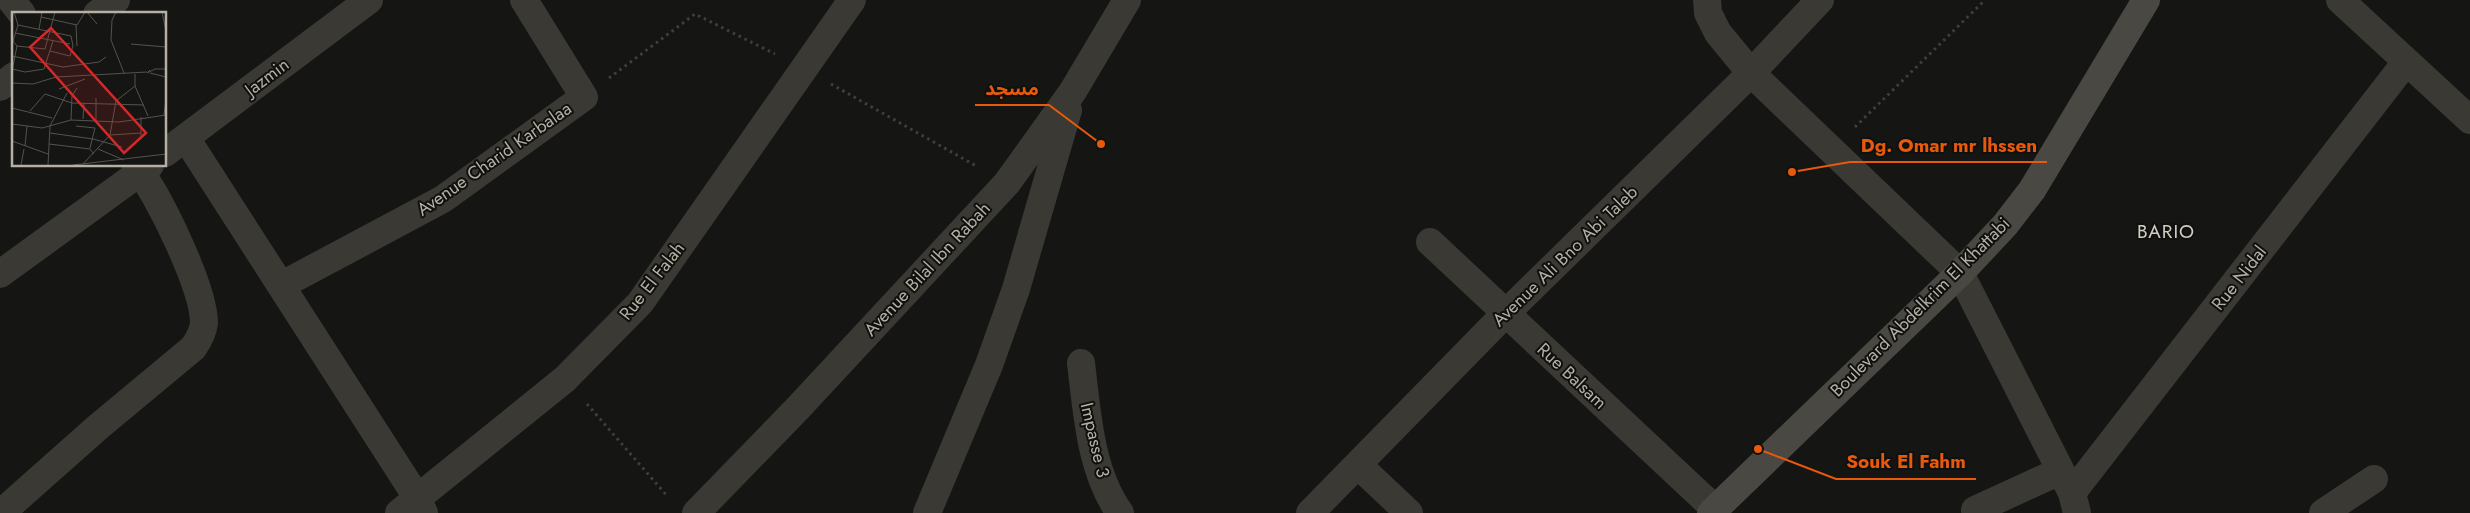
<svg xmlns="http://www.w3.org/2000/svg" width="2470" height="513" viewBox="0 0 2470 513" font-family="Jost,'Noto Sans Arabic',sans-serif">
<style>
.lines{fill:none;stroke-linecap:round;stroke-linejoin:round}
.path{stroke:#413f3a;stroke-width:3;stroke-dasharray:2.5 4;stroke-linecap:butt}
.street{stroke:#3a3934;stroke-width:28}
.secondary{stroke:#4a4842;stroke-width:28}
.labels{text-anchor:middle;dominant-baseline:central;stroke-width:4;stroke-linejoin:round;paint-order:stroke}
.street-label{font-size:18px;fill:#b6b0a4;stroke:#10100e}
.neighbourhood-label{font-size:19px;letter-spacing:1px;fill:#d2cec5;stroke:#10100e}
.inset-road{fill:none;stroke:#55534d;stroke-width:1}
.view{fill:#d62828;fill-opacity:0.15;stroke:#d62828;stroke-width:2.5}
.inset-edge{fill:none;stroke:#b6b0a4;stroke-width:2.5}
.leader{fill:none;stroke:#e8590c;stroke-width:2}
.callout-dot{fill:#e8590c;stroke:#10100e;stroke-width:2}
.callout-label{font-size:19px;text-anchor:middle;font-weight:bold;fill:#e8590c;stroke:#10100e;stroke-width:4;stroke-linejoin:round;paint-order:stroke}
</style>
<rect width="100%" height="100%" fill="#151513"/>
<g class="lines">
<!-- path -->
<path class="path" d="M609 78 695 14 775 54
M831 84 978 167
M1855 127 1985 0
M587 404 668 497"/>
<!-- street -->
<path class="street" d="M11 0 22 14
M1707 0 1708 13 1718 33 1751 73 1960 273 2072 493 2077 513
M2340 0 2470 120
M97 14 116 0
M0 87 14 76
M186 138 418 499 424 513
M165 153 369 0
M1430 242 1715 509
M0 274 150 165
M282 285 443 199 584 97 524 0
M1081 363C1087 412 1090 471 1120 513
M1358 465 1409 513
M2072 493 2406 62
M1975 510 2060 471
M1 513 98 427 193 348C198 341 203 332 204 323 204 288 158 193 135 165
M399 513 565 379 640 303 852 0
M696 513 798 408 1007 183 1073 91 1127 0
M927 513 989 365 1016 289 1068 110
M1310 513 1505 314 1751 73 1820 0
M2323 513 2374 479"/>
<!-- secondary -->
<path class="secondary" d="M1711 513 1960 273 2005 225 2032 190 2146 0"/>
</g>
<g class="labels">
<!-- street labels -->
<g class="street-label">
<text transform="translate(267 77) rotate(-37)">Jazmin</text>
<text transform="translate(494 159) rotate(-35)">Avenue Charid Karbalaa</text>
<text transform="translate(1565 256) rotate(-44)">Avenue Ali Bno Abi Taleb</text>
<text transform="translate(927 269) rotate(-47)">Avenue Bilal Ibn Rabah</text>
<text transform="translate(2239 278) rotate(-52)">Rue Nidal</text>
<text transform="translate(652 281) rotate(-52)">Rue El Falah</text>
<text transform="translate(1920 307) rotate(-45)">Boulevard Abdelkrim El Khattabi</text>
<text transform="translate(1572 376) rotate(43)">Rue Balsam</text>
<text transform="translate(1095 440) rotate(77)">Impasse 3</text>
</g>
<!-- neighbourhood labels -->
<g class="neighbourhood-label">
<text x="2166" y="231">BARIO</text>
</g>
</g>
<!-- overview -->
<g transform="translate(12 12)">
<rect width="154" height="154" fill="#151513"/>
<path class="inset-road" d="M75 0 85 12M104 0 100 8 99 28 112 61M150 0 154 19M29 5 65 13 73 0M6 13 59 24 61 34 58 44 38 39M64 13 65 34M27 17 30 0M3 21 58 32M119 32 154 35M5 34 33 37 43 0M0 44 51 55 87 50 94 45M0 57 13 60 32 57 41 29M138 58 135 61 143 57H154M0 59 5 34 1 29 6 13 2 0M138 61 154 65M123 62V74L136 104M0 71 21 72 44 65 135 60M47 77 73 67M0 96 40 106M18 99 33 82 60 91 132 93M152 103 154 87M71 107 72 91M59 108 60 84 65 76M84 108V86M0 112 30 116 59 108 107 110 154 103M64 114 83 116 78 136M38 121 81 127 110 135M98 123 129 121M129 127V105M0 129 36 142M37 132 78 137 82 142M13 134 15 114M86 137 112 148M71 152 98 123 104 89 123 74M9 153 12 137M36 153 38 114 55 81M61 153 154 142"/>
<path class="view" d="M39 16 134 121 112 141 18 35Z"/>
<rect width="154" height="154" class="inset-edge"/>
</g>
<!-- callouts -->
<path class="leader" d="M1101 144L1049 105H975M1792 172L1850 162H2047M1758 449L1836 479H1976"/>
<g class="callout-dot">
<circle cx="1101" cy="144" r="5"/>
<circle cx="1792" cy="172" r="5"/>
<circle cx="1758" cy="449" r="5"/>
</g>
<g class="callout-label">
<text x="1012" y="95">مسجد</text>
<text x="1949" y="152">Dg. Omar mr lhssen</text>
<text x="1906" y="468">Souk El Fahm</text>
</g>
</svg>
